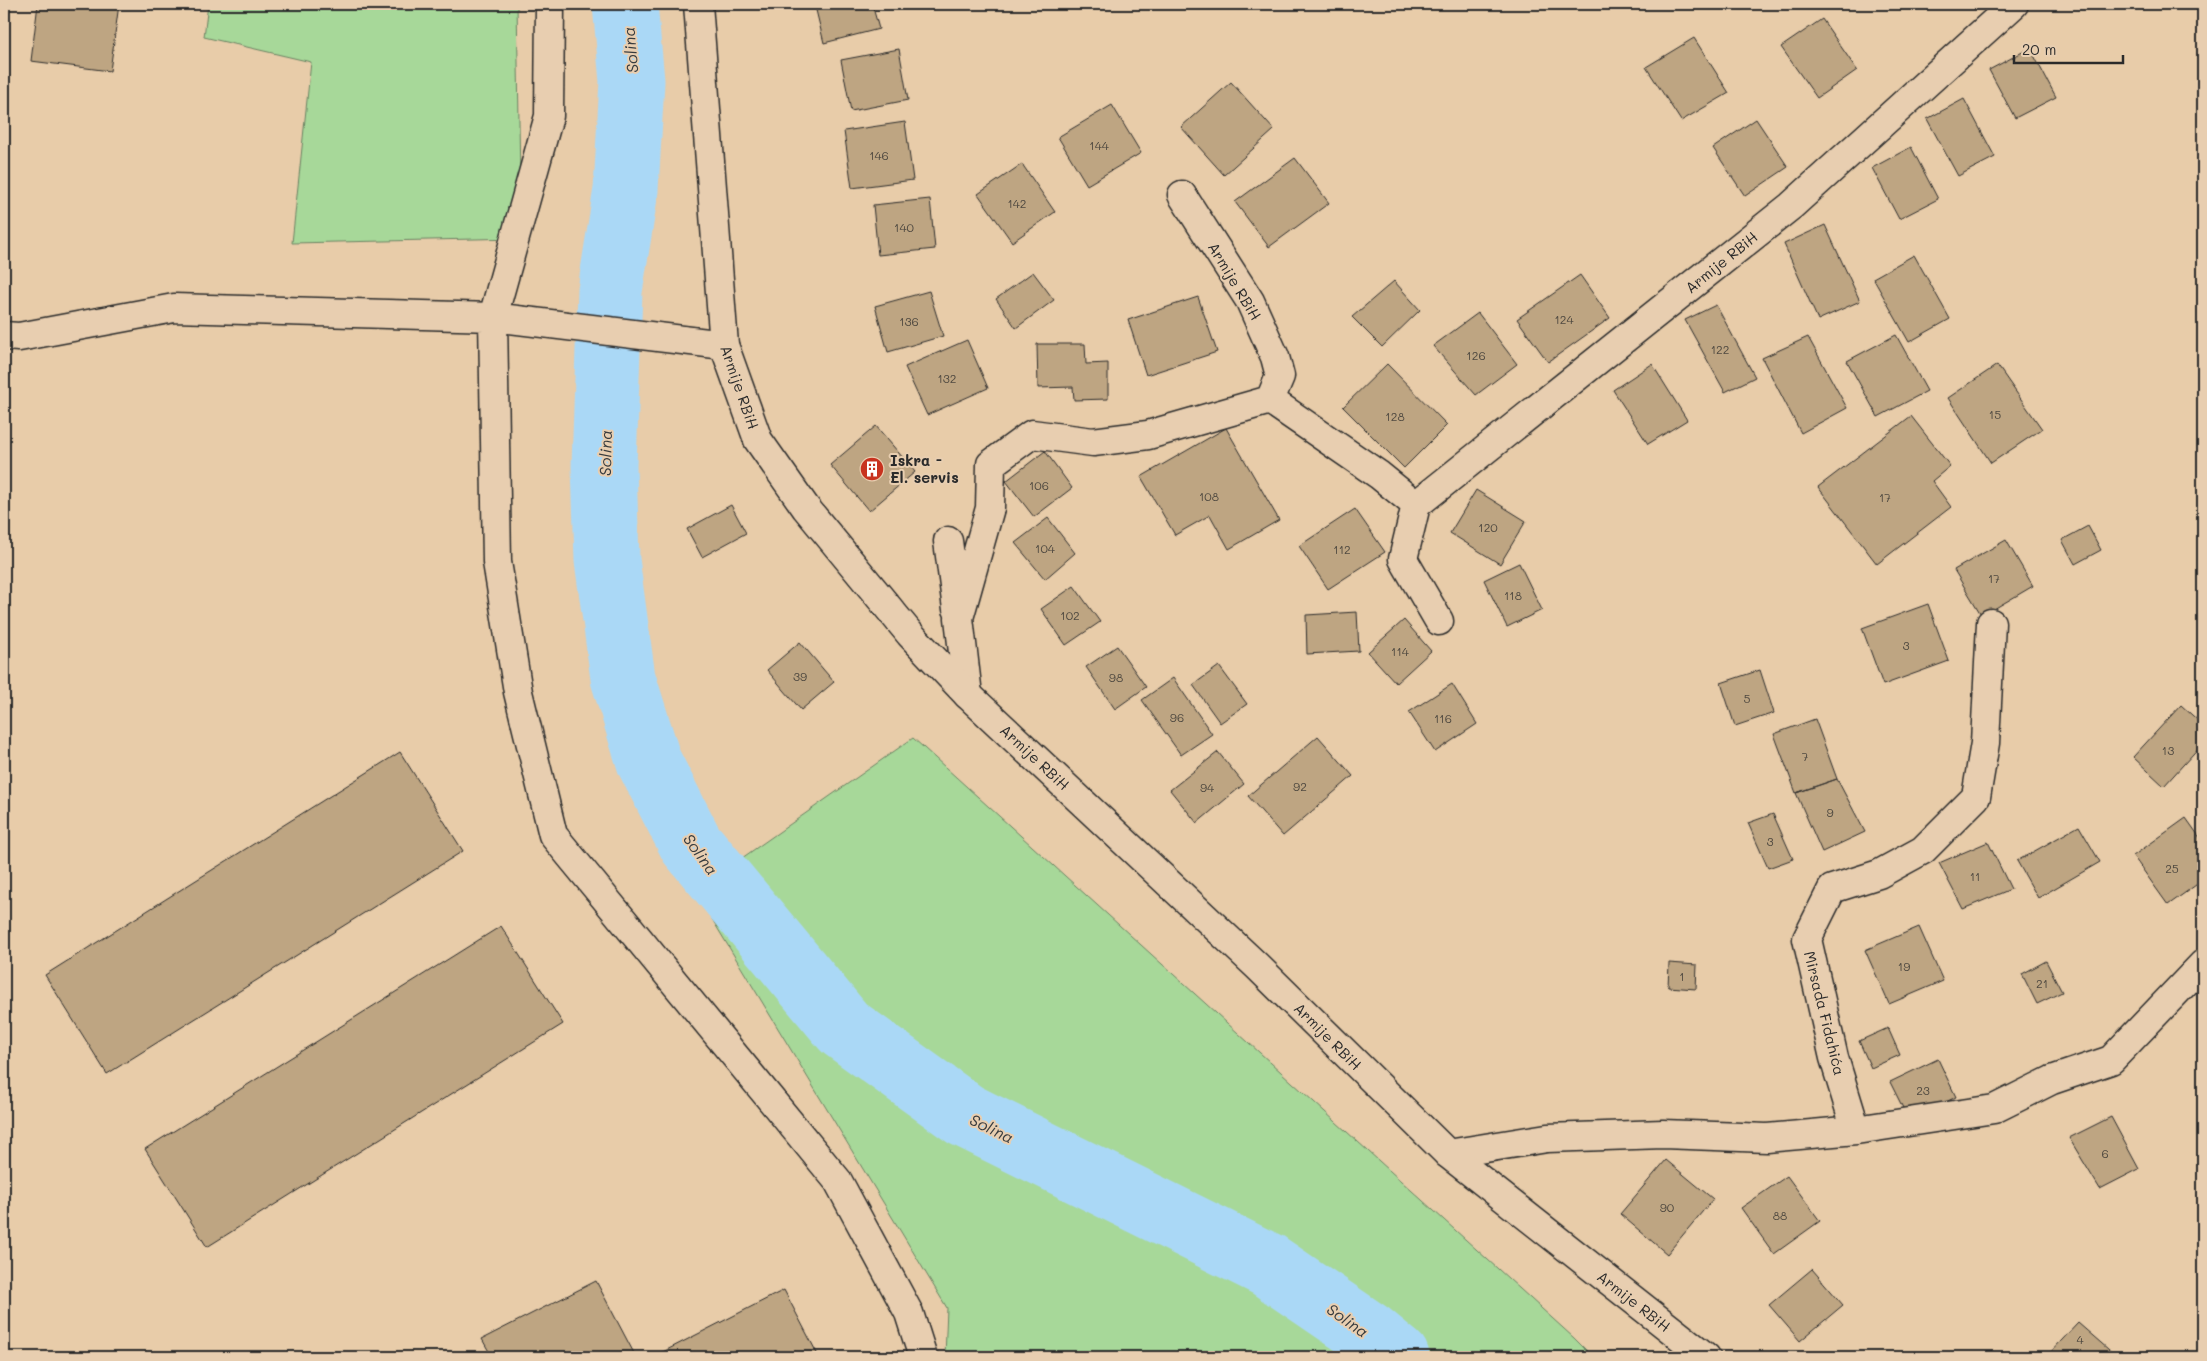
<svg xmlns="http://www.w3.org/2000/svg" width="2207" height="1361" viewBox="0 0 2207 1361" font-family="Mali,sans-serif">
<style>
.green{fill:#a7d899;stroke:#698262}
.lines{fill:none;stroke-linecap:round;stroke-linejoin:round}
.river{stroke:#aad8f6;stroke-width:65}
.building{fill:#bea582;stroke:#2b2b2b}
.minor-casing{stroke:#2b2b2b;stroke-width:31}
.major-casing{stroke:#2b2b2b;stroke-width:31}
.minor{stroke:#e8ceb0;stroke-width:28}
.major{stroke:#e8ceb0;stroke-width:28}
.labels{text-anchor:middle;dominant-baseline:central;stroke-width:4;stroke-linejoin:round;paint-order:stroke}
.number-label{font-size:12px;fill:#504a41}
.street-label{font-size:15px;fill:#2b2b2b;stroke:#e8ceb0}
.poi-label{font-size:15px;font-weight:bold;fill:#2b2b2b;stroke:#e8ceb0;text-anchor:start}
.water-label{font-size:16px;font-style:italic;fill:#383c3f;stroke:#e8ceb0}
</style>
<rect width="100%" height="100%" fill="#e8cca9"/>
<filter id="ink" filterUnits="userSpaceOnUse"><feTurbulence type="fractalNoise" baseFrequency=".02" numOctaves="2"/><feDisplacementMap in="SourceGraphic" scale="10" xChannelSelector="R" yChannelSelector="G"/><feConvolveMatrix kernelMatrix="1 2 1 2 8 2 1 2 1" color-interpolation-filters="sRGB"/></filter>
<g filter="url(#ink)">
<!-- green -->
<path class="green" d="M208 4H517L521 238 292 243 311 62 204 37Z
M913 738 1574 1338 1593 1357H945L947 1308 695 891Z"/>
<g class="lines">
<!-- river -->
<path class="river" d="M625 4 632 81 626 190 610 291 604 466 607 560 623 678 649 762 691 844 844 1028 965 1115 1268 1265 1369 1334 1397 1357"/>
</g>
<!-- building -->
<path class="building" d="M38 4H119L110 71 31 61Z
M821 4H872L879 29 824 43 815 6Z
M1822 19 1857 70 1817 98 1781 47Z
M1694 38 1729 93 1681 121 1646 67Z
M2030 48 2056 97 2015 118 1989 70Z
M899 49 908 100 851 111 841 60Z
M1231 82 1274 130 1224 175 1181 127Z
M1964 99 1995 157 1958 176 1927 119Z
M1112 105 1141 153 1087 185 1058 137Z
M1756 119 1788 167 1745 196 1713 148Z
M905 122 913 180 852 188 844 131Z
M1911 147 1938 199 1899 219 1872 168Z
M1295 158 1329 203 1269 247 1235 202Z
M1022 164 1055 212 1012 242 978 194Z
M930 199 935 249 878 255 873 205Z
M1825 225 1860 301 1818 320 1784 244Z
M1914 255 1950 319 1909 342 1873 278Z
M1033 272 1054 300 1016 328 996 299Z
M1580 275 1610 318 1548 362 1517 319Z
M1394 281 1420 310 1382 347 1352 317Z
M929 291 943 336 888 352 875 306Z
M1198 297 1217 352 1146 375 1128 320Z
M1716 305 1755 377 1725 392 1685 320Z
M1478 313 1517 364 1476 395 1433 346Z
M1896 335 1927 391 1878 417 1847 361Z
M1808 337 1847 408 1801 433 1762 358Z
M967 340 988 388 927 415 905 367Z
M1037 344H1085L1086 364 1108 363V399L1074 400 1073 387 1038 388Z
M1387 364 1447 425 1404 468 1343 407Z
M1652 364 1687 420 1648 444 1613 390Z
M1997 365 2042 429 1991 463 1948 398Z
M1911 416 1950 466 1932 481 1951 507 1877 564 1818 487Z
M876 426 915 472 869 511 830 465Z
M1226 428 1279 520 1229 549 1210 515 1175 535 1141 477Z
M1045 451 1072 488 1034 517 1006 481Z
M1476 490 1526 521 1500 564 1450 533Z
M731 505 746 533 702 557 687 529Z
M1355 509 1385 552 1328 589 1299 546Z
M1048 518 1075 553 1045 579 1015 543Z
M2088 526 2101 550 2075 564 2062 540Z
M2006 540 2033 586 1982 616 1954 570Z
M1519 563 1542 610 1507 627 1484 580Z
M1074 586 1100 622 1066 645 1041 609Z
M1928 604 1949 661 1883 685 1862 628Z
M1357 612 1359 651 1307 654 1306 615Z
M1404 620 1431 651 1396 683 1368 652Z
M800 642 834 682 801 710 767 670Z
M1117 646 1146 687 1115 709 1086 667Z
M1219 666 1247 704 1220 723 1193 685Z
M1760 670 1774 713 1735 726 1721 683Z
M1173 678 1212 734 1181 755 1142 700Z
M1452 684 1477 724 1435 752 1409 712Z
M2181 705 2203 725V743L2164 786 2133 757Z
M1815 719 1837 779 1796 793 1774 734Z
M1318 736 1353 776 1283 836 1248 796Z
M400 752 463 851 107 1074 45 975Z
M1218 752 1244 784 1197 823 1170 790Z
M1837 779 1865 832 1822 852 1796 793Z
M1773 814 1793 859 1768 868 1748 823Z
M2186 818 2203 842V880L2168 905 2133 856Z
M2079 826 2100 862 2038 898 2017 861Z
M1988 842 2011 889 1963 909 1939 863Z
M501 926 563 1024 207 1247 145 1149Z
M1919 927 1943 981 1889 1004 1865 950Z
M2046 961 2062 992 2037 1004 2022 974Z
M1669 963 1697 965 1696 989 1668 987Z
M1888 1028 1900 1055 1871 1068 1859 1041Z
M1938 1059 1956 1097 1909 1120 1890 1082Z
M2111 1117 2139 1169 2100 1189 2069 1138Z
M1666 1160 1713 1199 1667 1254 1620 1214Z
M1787 1176 1820 1221 1774 1254 1741 1208Z
M1812 1269 1843 1305 1800 1341 1769 1305Z
M596 1281 636 1357H492L482 1339Z
M784 1290 819 1357H653Z
M2078 1323 2116 1356 2115 1357H2046Z"/>
<g class="lines">
<!-- minor casing -->
<g class="minor-casing">
<path id="minor" d="M550 4 549 116 493 317 497 562 518 692 553 835 838 1181 909 1313 923 1357
M1182 195 1250 301 1275 357 1280 376 1270 400
M4 336 19 337 174 308 493 317 724 345
M1416 505 1403 559 1439 621
M948 541 957 609
M968 695 959 618 990 508 991 464 1032 434 1093 442 1148 435 1270 400 1379 475 1416 505 1791 206 2014 4
M1856 1130 1834 1058 1807 939 1832 889 1879 874 1923 850 1976 797 1985 743 1991 623
M1448 1154 1547 1138 1663 1134 1767 1138 1856 1130 1994 1109 2052 1080 2111 1060 2203 964"/>
</g>
<!-- major casing -->
<g class="major-casing">
<path id="major" d="M698 4 724 345 758 440 806 508 910 634 968 695 1257 966 1448 1154 1706 1357"/>
</g>
<!-- minor -->
<use href="#minor" class="minor"/>
<!-- major -->
<use href="#major" class="major"/>
</g>
</g>
<!-- icons -->
<defs>
<g id="building-disc" transform="scale(1.25)"><circle r="9.5" fill="#c8321e" stroke="#e8ceb0"/><path d="M-4-6H4V6H1V3H-1V6H-4ZM-2.5-4.3h1.7v1.8h-1.7ZM.8-4.3h1.7v1.8H.8ZM-2.5-1h1.7V.8h-1.7ZM.8-1h1.7V.8H.8Z" fill="#fff"/></g>
</defs>
<g fill-rule="evenodd">
<use href="#building-disc" x="872" y="469"/>
</g>
<g class="labels">
<!-- number labels -->
<g class="number-label">
<text x="1099" y="145">144</text>
<text x="879" y="155">146</text>
<text x="1017" y="203">142</text>
<text x="904" y="227">140</text>
<text x="1564" y="319">124</text>
<text x="909" y="321">136</text>
<text x="1720" y="349">122</text>
<text x="1476" y="355">126</text>
<text x="947" y="378">132</text>
<text x="1995" y="414">15</text>
<text x="1395" y="416">128</text>
<text x="1039" y="485">106</text>
<text x="1209" y="496">108</text>
<text x="1885" y="497">17</text>
<text x="1488" y="527">120</text>
<text x="1045" y="548">104</text>
<text x="1342" y="549">112</text>
<text x="1994" y="578">17</text>
<text x="1513" y="595">118</text>
<text x="1070" y="615">102</text>
<text x="1906" y="645">3</text>
<text x="1400" y="651">114</text>
<text x="800" y="676">39</text>
<text x="1116" y="677">98</text>
<text x="1747" y="698">5</text>
<text x="1177" y="717">96</text>
<text x="1443" y="718">116</text>
<text x="2168" y="750">13</text>
<text x="1805" y="756">7</text>
<text x="1300" y="786">92</text>
<text x="1207" y="787">94</text>
<text x="1830" y="812">9</text>
<text x="1770" y="841">3</text>
<text x="2172" y="868">25</text>
<text x="1975" y="876">11</text>
<text x="1904" y="966">19</text>
<text x="1682" y="976">1</text>
<text x="2042" y="983">21</text>
<text x="1923" y="1090">23</text>
<text x="2105" y="1153">6</text>
<text x="1667" y="1207">90</text>
<text x="1780" y="1215">88</text>
<text x="2080" y="1339">4</text>
</g>
<!-- street labels -->
<g class="street-label">
<text transform="translate(1721 262) rotate(-39)">Armije RBiH</text>
<text transform="translate(1235 281) rotate(59)">Armije RBiH</text>
<text transform="translate(740 387) rotate(71)">Armije RBiH</text>
<text transform="translate(1035 757) rotate(43)">Armije RBiH</text>
<text transform="translate(1825 1013) rotate(76)">Mirsada Fidahića</text>
<text transform="translate(1328 1036) rotate(45)">Armije RBiH</text>
<text transform="translate(1634 1301) rotate(38)">Armije RBiH</text>
</g>
<!-- poi labels -->
<g class="poi-label">
<text x="890" y="460">Iskra -<tspan x="890" dy="17">El. servis</tspan></text>
</g>
<!-- water labels -->
<g class="water-label">
<text transform="translate(630 50) rotate(-95)">Solina</text>
<text transform="translate(605 453) rotate(-89)">Solina</text>
<text transform="translate(701 854) rotate(54)">Solina</text>
<text transform="translate(992 1128) rotate(26)">Solina</text>
<text transform="translate(1348 1320) rotate(35)">Solina</text>
</g>
</g>
<!-- margin -->
<rect width="2207" height="1361" fill="none" stroke="#e8ceb0" stroke-width="20"/>
<rect x="10" y="10" width="2187" height="1341" fill="none" stroke="#2b2b2b" stroke-width="2" filter="url(#ink)"/>
<!-- scale -->
<path d="M2014 55v8h109v-8" fill="none" stroke="#2b2b2b" stroke-width="2.5"/>
<text x="2022" y="55" font-size="15" fill="#2b2b2b" stroke="#e8ceb0" stroke-width="4" paint-order="stroke">20 m</text>
</svg>
